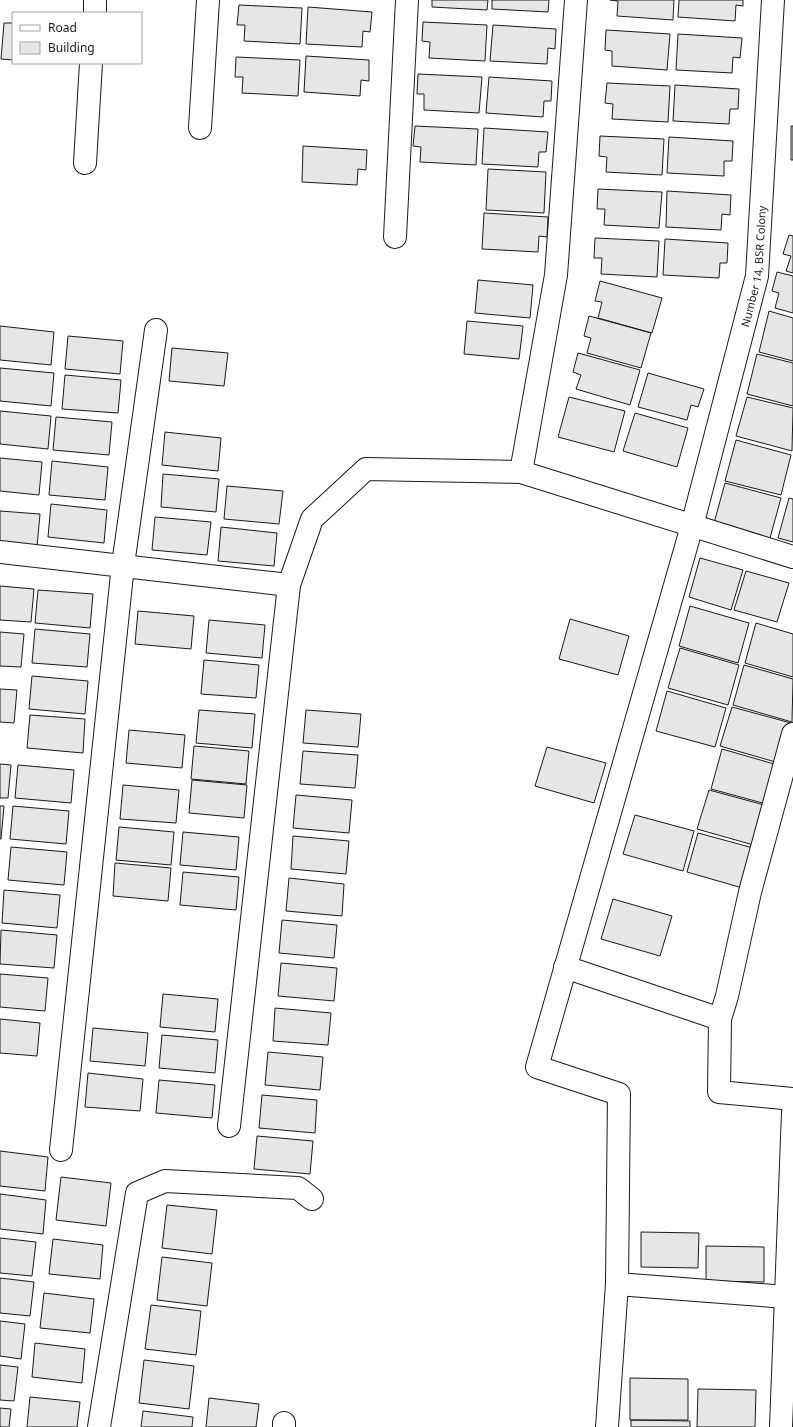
<svg xmlns="http://www.w3.org/2000/svg" width="793" height="1427" viewBox="0 0 793 1427" font-family="'Noto Sans',sans-serif">
<style>
.building{fill:#e6e6e6;stroke:#1a1a1a}
.lines{fill:none;stroke-linecap:round;stroke-linejoin:round}
.minor-casing{stroke:#1a1a1a;stroke-width:24}
.minor{stroke:#fff;stroke-width:22}
.labels{text-anchor:middle;dominant-baseline:central;stroke-width:3;stroke-linejoin:round;paint-order:stroke}
.street-label{font-size:11px;fill:#1a1a1a;stroke:#fff}
</style>
<rect width="100%" height="100%" fill="#fff"/>
<!-- building -->
<path class="building" d="M432 0H488L487 10 432 7Z
M492 0H549L548 12 492 9Z
M610 0H674L673 20 617 16 618 1Z
M679 0H743V6L736 5 735 21 678 17Z
M239 5 302 8 300 44 244 41 245 25H237Z
M308 7 372 12 370 32 363 31 362 47 306 44Z
M423 22 487 25 485 61 429 58 430 42 422 41Z
M4 23H13V60L1 59Z
M493 25 556 29 555 49 548 48 547 64 490 61Z
M606 30 670 34 667 70 612 66V51L605 50Z
M678 34 742 38 740 58 733 57 732 73 676 70Z
M306 56 369 60V81L361 80 360 96 304 92Z
M236 57 300 60 298 96 242 93 243 77H235Z
M418 74 482 77 479 113 424 110V94H417Z
M489 77 552 81 551 101H544L543 117 486 113Z
M607 83 670 86 668 122 612 119 613 104 605 103Z
M675 85 739 89 738 109H730L729 124 673 121Z
M415 126 478 129 476 165 420 162 421 147 413 146Z
M791 126H793V160H791Z
M484 128 548 132 546 152H539L538 167 482 164Z
M600 136 664 139 662 175 606 172 607 157 599 156Z
M669 137 733 141 732 161H724V176L667 173Z
M303 146 367 150 366 170 358 169 357 185 302 182Z
M488 169 546 172 544 213 486 210Z
M598 189 662 192 659 228 604 225 605 209H597Z
M667 191 731 195 730 215 722 214 721 230 666 227Z
M484 213 548 217 547 237 539 236 538 252 482 249Z
M789 235 793 236V273L786 271 791 256 783 254Z
M595 238 659 241 657 277 601 274 602 258H594Z
M665 239 728 243 727 263H720L719 278 663 275Z
M777 272 793 276V313L775 308 779 293 772 291Z
M478 280 533 285 530 318 475 313Z
M600 281 662 298 652 333 598 318 602 302 595 301Z
M769 311 793 318V361L759 352Z
M589 316 651 333 641 368 587 353 591 338 584 336Z
M467 321 523 326 519 359 464 354Z
M0 326 54 332 51 365 0 360Z
M68 336 123 341 120 374 65 369Z
M172 348 228 353 224 386 169 381Z
M578 353 640 370 630 405 576 389 581 375 573 372Z
M757 354 793 363V406L747 394Z
M0 368 54 373 51 406 0 401Z
M648 373 704 389 698 407 691 405 687 420 638 407Z
M65 375 121 380 118 413 62 409Z
M569 397 625 411 614 452 558 437Z
M747 397 793 408 792 451 736 436Z
M0 411 51 416 48 449 0 444Z
M635 413 688 428 677 467 623 451Z
M56 417 112 422 109 455 53 450Z
M165 432 221 438 218 471 162 465Z
M736 440 791 455 781 495 725 481Z
M0 458 42 462 39 495 0 491Z
M52 461 108 467 105 500 49 495Z
M163 474 219 479 216 512 161 507Z
M725 483 781 498 770 538 714 523Z
M227 486 283 491 279 524 224 519Z
M789 498 793 499V542L778 538Z
M51 504 107 510 104 543 48 537Z
M0 511 40 514 37 547 0 544Z
M155 517 211 522 207 555 152 550Z
M221 527 277 533 274 566 218 561Z
M700 558 743 570 731 610 689 597Z
M746 571 789 583 777 622 734 610Z
M0 586 34 589 31 622 0 620Z
M38 590 93 594 90 628 35 623Z
M690 606 749 623 738 663 679 646Z
M138 611 194 616 191 649 135 644Z
M570 619 629 636 618 675 559 659Z
M209 620 265 625 262 658 206 653Z
M756 623 793 634V677L745 663Z
M35 629 90 634 87 667 32 663Z
M0 632 24 634 21 667 0 666Z
M680 648 739 665 728 705 668 688Z
M204 660 259 665 256 698 201 694Z
M744 665 793 679 792 722 733 705Z
M32 676 88 681 85 714 29 709Z
M0 689 17 690 14 723 0 722Z
M667 691 726 708 715 747 656 731Z
M732 707 791 723 779 763 720 746Z
M199 710 255 714 252 748 196 743Z
M306 710 361 714 358 747 303 743Z
M30 715 85 719 83 753 27 748Z
M129 730 185 735 182 768 126 763Z
M194 746 249 751 246 784 191 779Z
M547 747 606 763 594 803 535 786Z
M722 749 781 766 770 805 711 789Z
M303 751 358 755 355 788 300 784Z
M0 764 11 765 8 798H0Z
M18 765 74 770 71 803 15 798Z
M192 780 247 785 244 818 189 813Z
M123 785 179 790 176 823 120 819Z
M709 790 768 806 757 846 697 829Z
M296 795 352 800 349 833 293 828Z
M0 806H4L1 839H0Z
M13 806 69 811 66 844 10 839Z
M635 815 694 831 683 871 623 854Z
M119 827 174 832 171 865 116 860Z
M183 832 239 837 236 870 180 865Z
M698 833 757 849 746 889 687 872Z
M293 836 349 841 346 874 291 869Z
M11 847 67 852 64 885 8 880Z
M115 863 171 868 168 901 113 896Z
M183 872 239 877 236 910 180 905Z
M289 878 344 884 342 916 286 911Z
M4 890 60 895 57 928 2 923Z
M613 899 672 916 660 956 601 939Z
M282 920 337 925 334 958 279 953Z
M1 930 57 935 54 968 0 964Z
M281 963 337 968 334 1001 278 996Z
M0 974 48 978 45 1011 0 1007Z
M163 994 218 999 215 1032 160 1027Z
M275 1008 331 1013 328 1045 273 1041Z
M0 1019 40 1023 37 1056 0 1053Z
M93 1028 148 1033 145 1066 90 1061Z
M162 1035 218 1040 215 1073 159 1068Z
M268 1052 323 1057 320 1090 265 1085Z
M88 1073 143 1079 140 1111 85 1107Z
M159 1080 215 1085 212 1118 156 1113Z
M262 1095 317 1100 315 1133 259 1128Z
M257 1136 313 1141 310 1174 254 1169Z
M0 1151 48 1157 45 1191 0 1186Z
M61 1177 111 1183 106 1226 56 1220Z
M0 1194 46 1200 43 1234 0 1229Z
M167 1205 217 1210 212 1254 162 1248Z
M641 1232 699 1233 698 1268 641 1267Z
M0 1238 36 1242 32 1276 0 1273Z
M53 1239 103 1245 100 1279 49 1274Z
M706 1246 764 1247V1282L706 1281Z
M162 1257 212 1263 207 1306 157 1300Z
M0 1278 34 1282 30 1316 0 1313Z
M44 1293 94 1299 90 1333 40 1328Z
M151 1305 201 1311 196 1355 145 1349Z
M0 1321 25 1324 21 1359 0 1356Z
M35 1343 85 1349 82 1383 32 1377Z
M144 1360 194 1366 189 1409 139 1403Z
M0 1365 18 1367 14 1401 0 1400Z
M630 1378 688 1379V1420H630Z
M698 1389 756 1390 755 1427H697Z
M30 1397 80 1402 77 1427H27Z
M209 1398 259 1404 256 1427H206Z
M0 1408 11 1409 9 1427H0Z
M143 1411 193 1417 192 1427H141Z
M631 1420 690 1421V1427H631Z"/>
<g class="lines">
<!-- minor casing -->
<g class="minor-casing">
<g id="minor">
<path d="M576 0 556 275 521 472 793 557"/>
<path d="M95 13V0"/>
<path d="M200 128 208 0"/>
<path d="M85 163 91 63"/>
<path d="M395 237 407 0"/>
<path d="M0 552 289 585 312 519 366 469 521 472"/>
<path d="M793 734 750 892 727 996 720 1019 719 1092 793 1099"/>
<path d="M565 967 720 1019"/>
<path d="M229 1126 289 585"/>
<path d="M61 1150 123 565 156 330"/>
<path d="M617 1284 786 1297"/>
<path d="M99 1427 137 1193 165 1181 298 1188 312 1199"/>
<path d="M284 1427V1423"/>
<path id="s1" d="M607 1427 617 1284 619 1094 537 1067 692 526 757 276 773 0"/>
<path d="M781 1427 793 1112"/>
</g>
</g>
<!-- minor -->
<use href="#minor" class="minor"/>
</g>
<g class="labels">
<!-- street labels -->
<g class="street-label">
<text stroke="none"><textPath href="#s1" startOffset="1250">Number 14, BSR Colony</textPath></text>
</g>
</g>
<!-- legend -->
<rect x="12" y="12" width="130" height="52" fill="#ffffff" stroke="#a3a3a3"/>
<rect x="20" y="25" width="20" height="6" fill="#ffffff" stroke="#a3a3a3"/>
<text x="48" y="32" font-size="12" fill="#1a1a1a">Road</text>
<rect x="20" y="42" width="20" height="12" fill="#e6e6e6" stroke="#a3a3a3"/>
<text x="48" y="52" font-size="12" fill="#1a1a1a">Building</text>
</svg>
